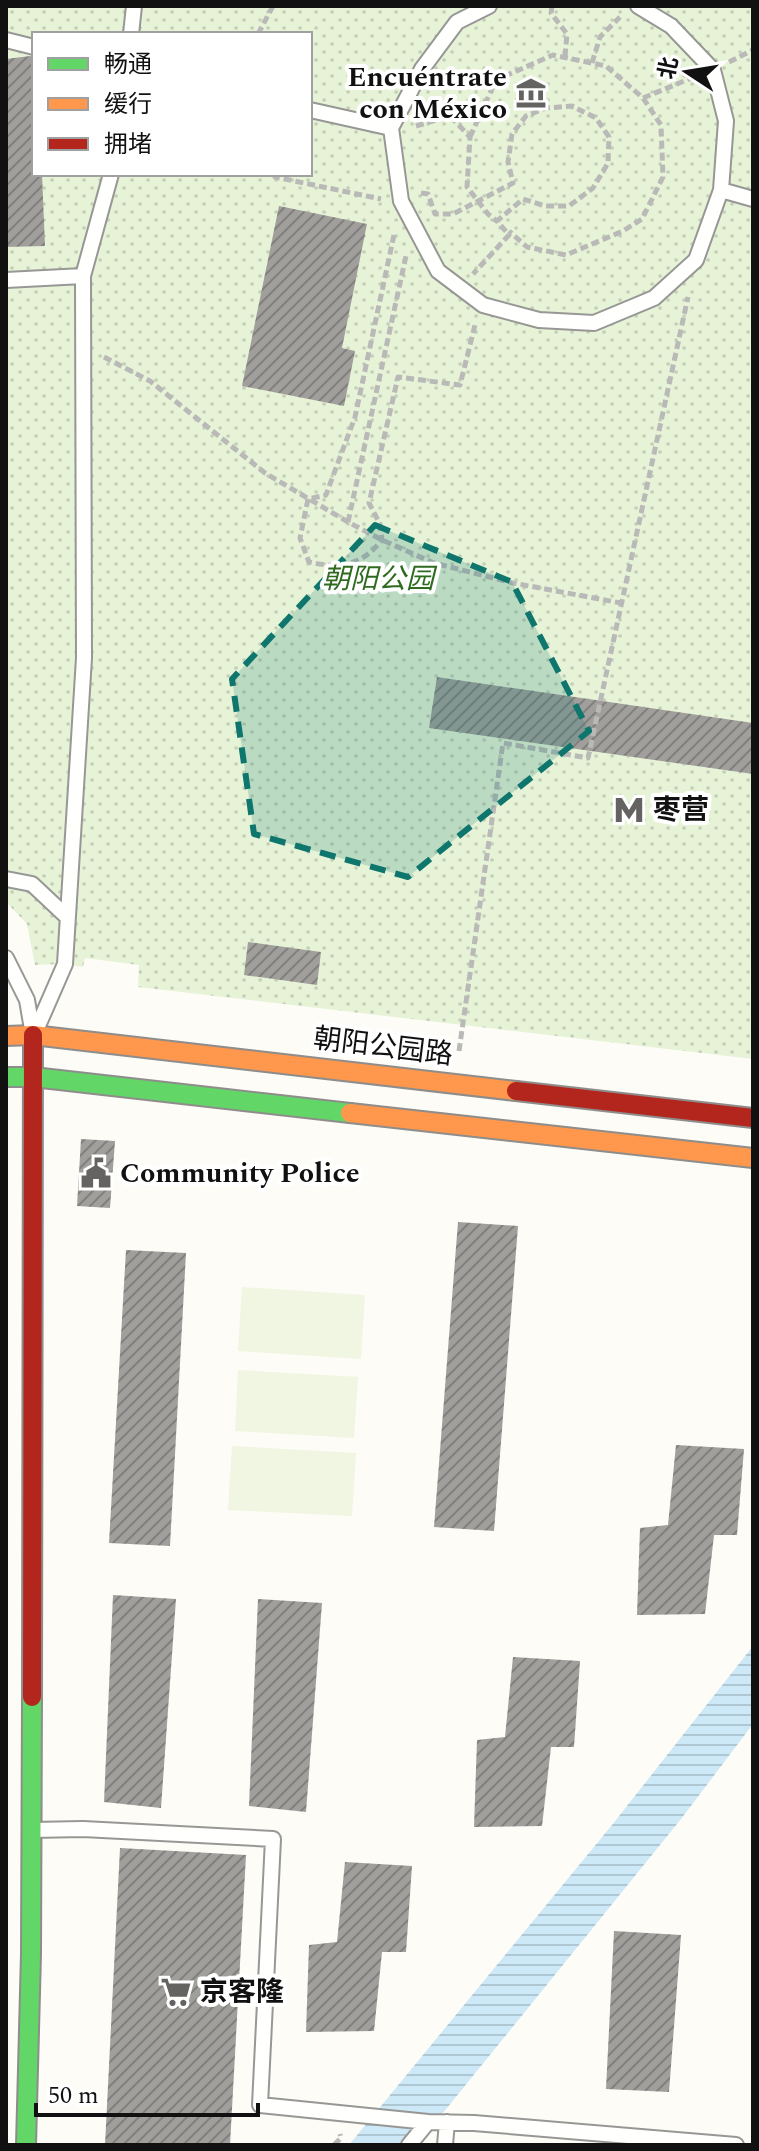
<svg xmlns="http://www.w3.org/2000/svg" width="759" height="2151" viewBox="0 0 759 2151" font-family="Spectral,'Noto Sans SC',serif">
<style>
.park{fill:url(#park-dots);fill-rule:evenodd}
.pitch{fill:#f0f6e1}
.water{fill:url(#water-rules)}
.building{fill:url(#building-hatch)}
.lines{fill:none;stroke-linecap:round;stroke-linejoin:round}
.lane-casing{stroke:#979795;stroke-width:18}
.fast-casing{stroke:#8e8d8b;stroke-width:22}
.slow-casing{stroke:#8e8d8b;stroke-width:22}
.jam-casing{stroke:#8e8d8b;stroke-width:22}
.path{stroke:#b9b9b8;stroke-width:5;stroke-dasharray:8 4;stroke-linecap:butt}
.lane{stroke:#fffffe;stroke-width:14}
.fast{stroke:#63d668;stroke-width:18}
.slow{stroke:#ff974d;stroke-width:18}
.jam{stroke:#b3261e;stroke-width:18}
.marked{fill:#0f766e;fill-opacity:0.2;stroke:#0f766e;stroke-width:6;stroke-dasharray:16 10;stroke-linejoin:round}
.labels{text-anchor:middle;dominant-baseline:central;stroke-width:8;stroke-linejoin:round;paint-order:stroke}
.poi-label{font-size:28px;font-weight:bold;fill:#111;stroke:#fff;text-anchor:start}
.park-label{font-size:28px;font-style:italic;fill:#2f6b1f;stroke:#fff}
.street-label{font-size:28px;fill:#111;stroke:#fff}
</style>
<defs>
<pattern id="park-dots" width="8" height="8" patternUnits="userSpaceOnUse" patternTransform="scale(2)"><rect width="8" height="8" fill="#e7f3d7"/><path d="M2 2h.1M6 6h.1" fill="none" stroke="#c5cfb8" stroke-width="1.8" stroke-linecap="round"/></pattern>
<pattern id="water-rules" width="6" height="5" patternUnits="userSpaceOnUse" patternTransform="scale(2)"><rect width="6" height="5" fill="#cde8f7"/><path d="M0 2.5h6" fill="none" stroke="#afc6d3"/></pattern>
<pattern id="building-hatch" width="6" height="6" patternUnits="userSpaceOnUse" patternTransform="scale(2)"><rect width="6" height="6" fill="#a19f9c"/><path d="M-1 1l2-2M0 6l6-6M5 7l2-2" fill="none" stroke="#82807e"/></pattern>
</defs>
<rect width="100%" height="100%" fill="#fdfcf7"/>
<!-- park -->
<path class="park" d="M6 6H753V1059L138 987 139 965 85 958 83 967 65 964 35 965 27 924 6 902ZM34 34H310V174H34Z"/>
<!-- pitch -->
<path class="pitch" d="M242 1287 365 1295 361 1359 238 1351Z
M238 1370 358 1377 354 1438 235 1431Z
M232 1446 356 1453 352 1516 228 1510Z"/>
<!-- water -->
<path class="water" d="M753 1646V1724L681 1819 417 2145H349L612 1825Z"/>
<!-- building -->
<path class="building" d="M30 56 34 57V174H42L45 246 6 247V59Z
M279 206 367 224 342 348 355 351 344 406 242 386Z
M437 677 753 723V774L429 728Z
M248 942 321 952 317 985 244 975Z
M81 1139 115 1141 110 1208 77 1206Z
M458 1222 518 1226 494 1531 434 1527Z
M126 1250 186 1253 170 1546 109 1543Z
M676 1445 744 1449 737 1535H714L705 1614 637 1615 640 1528 668 1525Z
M113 1595 176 1599 161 1808 104 1802Z
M258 1599 322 1603 306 1812 249 1806Z
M513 1657 580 1661 574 1747H551L542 1826 474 1827 477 1740 505 1737Z
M120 1848 246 1855 230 2145H105Z
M345 1862 412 1866 406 1952H382L374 2031 306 2032 309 1945 337 1942Z
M614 1931 681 1935 669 2092 606 2089Z"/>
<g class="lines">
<!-- lane casing -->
<g class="lane-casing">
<path id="lane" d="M489 6 457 22 422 69 391 128 401 201 438 271 483 305 539 320 594 323 654 298 696 260 721 190 726 121 713 70 671 26 638 6
M131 34 134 6
M6 40 34 47
M310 110 391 128
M721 190 753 199
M6 280 83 276
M6 879 32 884 66 916
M6 958 27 1000 33 1035
M34 1035 65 964 84 658 83 276 111 174
M32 1830 83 1829 273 1839 260 2105 428 2122
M409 2145 428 2122 474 2123 736 2145
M445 2145 447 2122"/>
</g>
<!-- fast casing -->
<g class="fast-casing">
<path id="fast" d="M6 1077H33L350 1113
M26 2145 31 1954 32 1697"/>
</g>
<!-- slow casing -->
<g class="slow-casing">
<path id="slow" d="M6 1036 33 1035 516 1091
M350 1113 753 1158"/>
</g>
<!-- jam casing -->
<g class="jam-casing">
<path id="jam" d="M516 1091 753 1118
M32 1697 33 1035"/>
</g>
<!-- path -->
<path class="path" d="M552 6 551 13 567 34 565 57
M258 34 273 6
M729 62 753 50
M592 63 600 37 620 17
M643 98 694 77
M416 126 450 116 470 137 467 187 488 214 498 222
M470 137 496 80 553 55 606 66 643 98 661 125 663 177 642 219 623 231 566 255 527 247 509 231
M276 174 275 177 381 199
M421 193 428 194 435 214H453L513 183 508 162 512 134 526 116 546 108 572 106 596 118 609 137 608 163 593 188 569 206H545L523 199 497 221 509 235 473 274
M394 235 355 417 326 495 308 499 300 538 309 562C340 569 361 566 382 540L380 524 369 503 398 377 460 385 475 325
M104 357 150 381 265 473 348 522 382 540 434 563 513 583 621 603
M348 522 406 256
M459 1051 503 743 588 758 688 297
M334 2145 341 2138 340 2134"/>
<!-- lane -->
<use href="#lane" class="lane"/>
<!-- fast -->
<use href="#fast" class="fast"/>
<!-- slow -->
<use href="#slow" class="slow"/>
<!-- jam -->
<use href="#jam" class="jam"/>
</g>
<!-- marked area -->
<path class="marked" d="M375 525 512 582 589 731 408 877 254 834 232 679Z"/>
<!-- icons -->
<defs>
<g id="museum-bare" transform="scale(2.4)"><path d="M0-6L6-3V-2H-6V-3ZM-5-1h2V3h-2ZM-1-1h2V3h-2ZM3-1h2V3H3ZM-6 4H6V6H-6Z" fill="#646362" stroke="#fff" stroke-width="2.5" paint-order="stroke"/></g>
<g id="metro-bare" transform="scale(2.4)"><path d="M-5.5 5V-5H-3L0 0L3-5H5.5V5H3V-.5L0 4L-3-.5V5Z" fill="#646362" stroke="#fff" stroke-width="2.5" paint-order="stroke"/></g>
<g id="civic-bare" transform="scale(2.4)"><path d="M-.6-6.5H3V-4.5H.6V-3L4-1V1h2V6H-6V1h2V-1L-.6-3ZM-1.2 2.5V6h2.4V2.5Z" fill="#646362" stroke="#fff" stroke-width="2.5" paint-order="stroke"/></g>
<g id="supermarket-bare" transform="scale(2.4)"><path d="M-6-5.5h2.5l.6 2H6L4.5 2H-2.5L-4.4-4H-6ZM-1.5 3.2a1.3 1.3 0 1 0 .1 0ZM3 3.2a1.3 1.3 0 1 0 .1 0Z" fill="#646362" stroke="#fff" stroke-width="2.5" paint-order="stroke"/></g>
</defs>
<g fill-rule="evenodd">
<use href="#museum-bare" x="531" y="93"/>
<use href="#metro-bare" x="629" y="810"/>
<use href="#civic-bare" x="96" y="1173"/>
<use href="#supermarket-bare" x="176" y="1992"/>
</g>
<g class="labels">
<!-- poi labels -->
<g class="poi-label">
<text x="507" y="77" text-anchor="end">Encuéntrate<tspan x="507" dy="32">con México</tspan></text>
<text x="653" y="810">枣营</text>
<text x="120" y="1173">Community Police</text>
<text x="200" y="1992">京客隆</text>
</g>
<!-- park labels -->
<g class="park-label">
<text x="378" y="579">朝阳公园</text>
</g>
<!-- street labels -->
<g class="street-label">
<text transform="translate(383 1047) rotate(7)">朝阳公园路</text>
</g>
</g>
<!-- border -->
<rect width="759" height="2151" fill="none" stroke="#111111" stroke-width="16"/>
<!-- legend -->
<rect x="32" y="32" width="280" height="144" fill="#ffffff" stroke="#a0a0a0" stroke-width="2"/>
<rect x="48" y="58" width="40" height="12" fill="#63d668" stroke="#a0a0a0" stroke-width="2"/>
<text x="104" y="72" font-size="24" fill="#111111">畅通</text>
<rect x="48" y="98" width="40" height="12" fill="#ff974d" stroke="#a0a0a0" stroke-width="2"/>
<text x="104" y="112" font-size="24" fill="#111111">缓行</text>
<rect x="48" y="138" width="40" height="12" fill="#b3261e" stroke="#a0a0a0" stroke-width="2"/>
<text x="104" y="152" font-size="24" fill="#111111">拥堵</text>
<!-- north arrow -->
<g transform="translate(687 72) rotate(282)" stroke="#ffffff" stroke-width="6" paint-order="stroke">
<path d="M0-6L14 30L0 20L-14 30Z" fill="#111111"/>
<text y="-12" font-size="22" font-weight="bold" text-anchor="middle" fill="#111111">北</text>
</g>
<!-- scale -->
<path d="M36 2103v12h222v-12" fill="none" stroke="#111111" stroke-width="4"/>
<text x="48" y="2103" font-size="24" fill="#111111" stroke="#ffffff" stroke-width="6" paint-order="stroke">50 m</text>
</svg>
